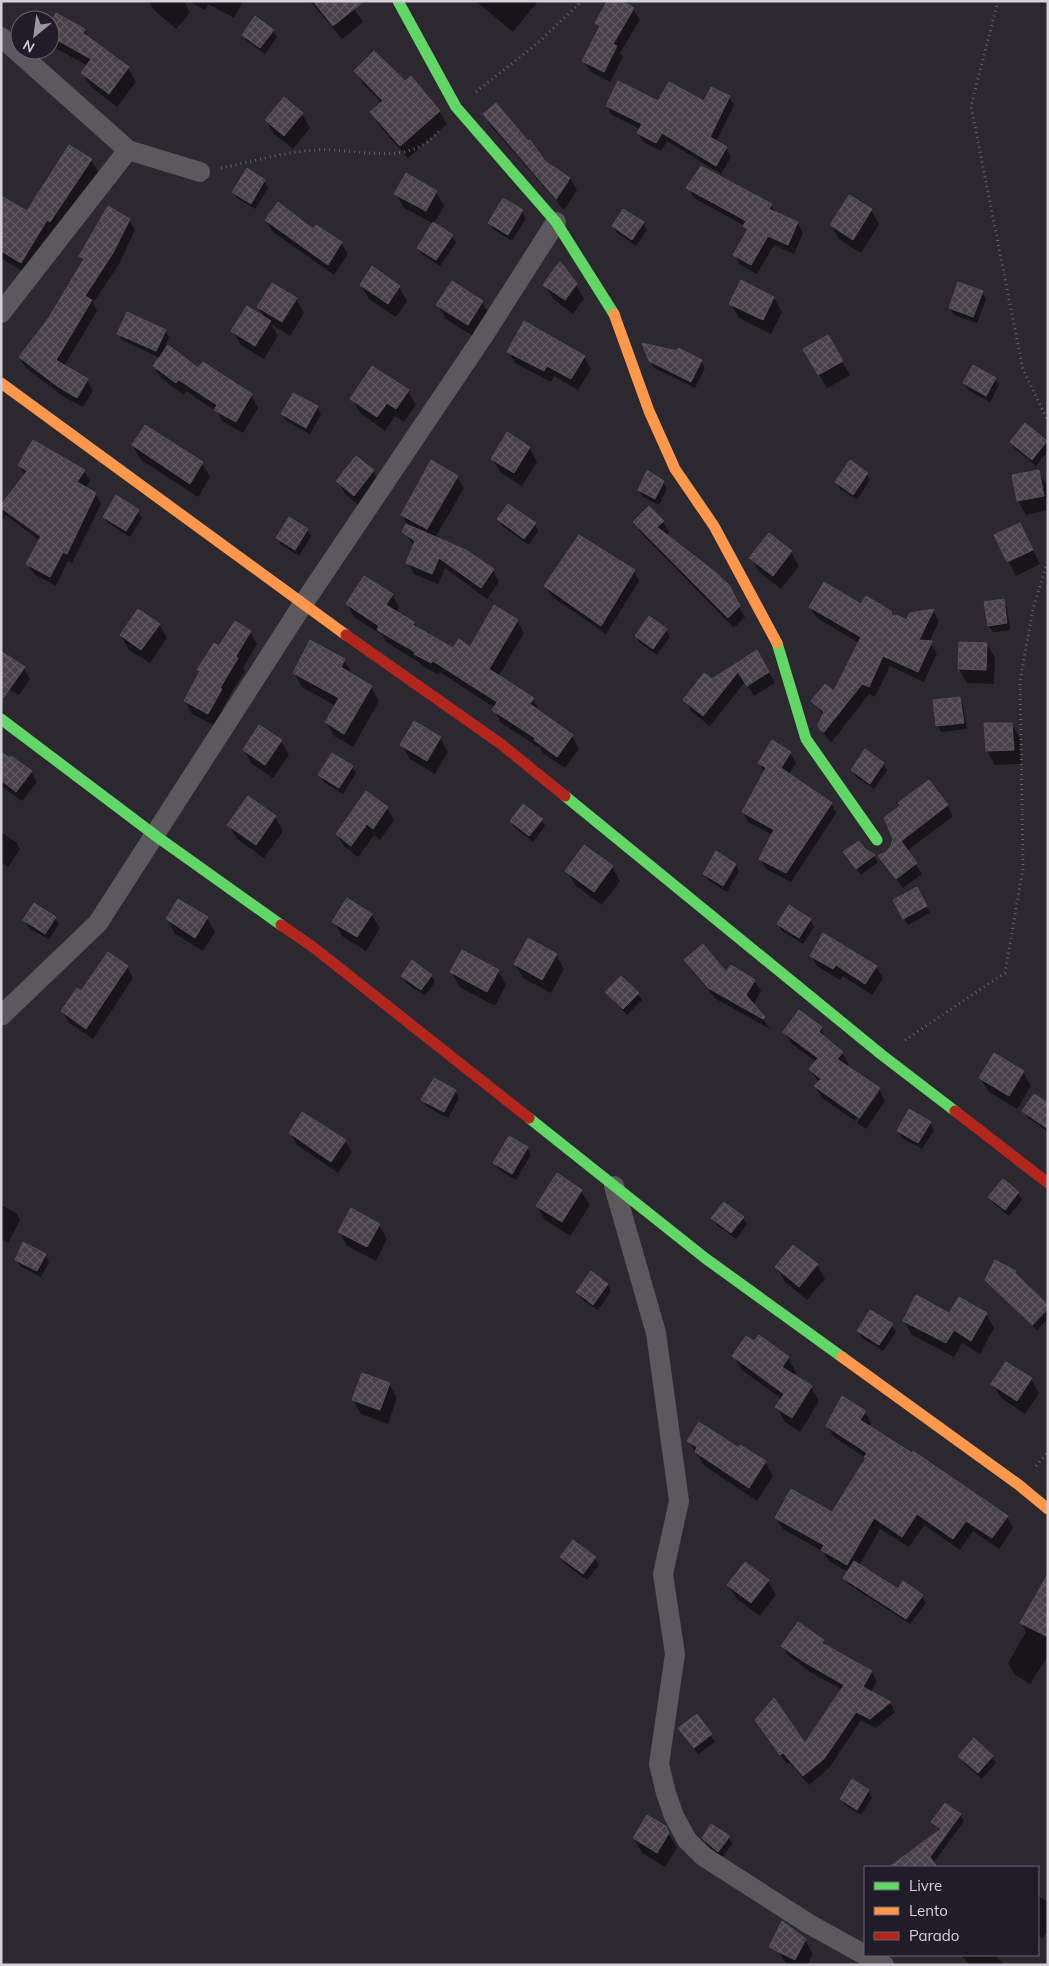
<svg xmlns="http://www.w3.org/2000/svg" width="1049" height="1966" viewBox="0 0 1049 1966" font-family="Mulish,sans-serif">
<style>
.shadow{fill:#0007;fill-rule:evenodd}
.building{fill:url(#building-cross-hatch);stroke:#555156}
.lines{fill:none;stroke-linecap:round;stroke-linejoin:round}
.path{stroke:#68656a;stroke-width:3;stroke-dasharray:1 4;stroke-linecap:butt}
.street{stroke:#5b585e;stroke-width:20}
.fast{stroke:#63d668;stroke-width:11}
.slow{stroke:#ff974d;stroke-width:11}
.jam{stroke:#b3261e;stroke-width:11}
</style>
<defs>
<pattern id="building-cross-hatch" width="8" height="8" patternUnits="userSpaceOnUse" patternTransform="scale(1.25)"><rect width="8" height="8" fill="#483f48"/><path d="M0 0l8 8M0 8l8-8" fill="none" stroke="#625a62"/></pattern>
</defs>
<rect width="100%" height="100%" fill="#2c2830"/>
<!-- shadow -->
<path class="shadow" d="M149 1H184L190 13 176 29 154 10Z
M189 1H243L234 18 208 4 205 10Z
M310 1H349L363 22 342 39Z
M476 1H538L513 32Z
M620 1 633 9 640 20 620 53 623 57 610 82 590 71 584 61 599 29 596 23Z
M50 27 84 30 90 40 128 68 136 82 117 107 91 87 82 73 88 66 55 48 50 39Z
M273 31 277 37 265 54 247 41 243 35Z
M356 71 439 111 447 124 408 158 379 125 372 112 382 103 363 84Z
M729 97 734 105 716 142 726 148 731 157 721 174 667 141 661 151 643 142 638 133 640 129 612 115 607 106 659 103H705Z
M302 114 310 128 293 149 274 134 266 120Z
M484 114 544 162 570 178 577 190 564 210 556 201 569 182H566L555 199 491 126Z
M91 160 99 173 28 275 1 258V197L28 213Z
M247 170 264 181 268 188 255 209 237 198 233 192Z
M688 188 771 205 776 213 798 223 803 233 794 254 774 245 757 274 740 265 735 255 748 232 745 226 694 198Z
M436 192 444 206 434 224 452 236 456 243 440 266 422 254 418 248 434 224 404 208 396 194Z
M871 210 879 224 861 253 839 239 831 225Z
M522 211 526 218 512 241 494 230 490 223Z
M129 220 135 230 119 264 93 303 97 311 64 366 87 380 93 391 83 407 64 397 26 368 20 358 49 320 84 262 80 256Z
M266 221 314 231 341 243 348 254 334 275 273 232Z
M643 223 647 230 636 246 617 233 613 226Z
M741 282 774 298 782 312 771 334 739 318 731 304Z
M361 285 399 287 407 301 396 317 369 299Z
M545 285H576L584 299 573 314 553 299Z
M982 292 986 299 977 323 954 315 950 308Z
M296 299 304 313 290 336 271 324 278 336 264 359 241 345 233 331 265 318 258 307Z
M482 302 490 316 476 338 446 319 438 305Z
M165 331 169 337 162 354 251 395 258 408 243 433 223 422 217 412 186 391 184 395 161 378 154 366 160 358 122 340 118 334Z
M827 337 850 375 827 388 804 350Z
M509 352 584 357 591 369 578 390 554 376 551 382 515 363Z
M650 361H701L705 368 695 388 654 368Z
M995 379 999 385 990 402 968 390 964 383Z
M408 391 416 405 404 422 395 416 385 431 360 413 352 399Z
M317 407 321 414 310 434 286 421 282 414Z
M1012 442H1046L1048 451 1036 466 1015 449Z
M133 446 202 463 210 477 198 497 141 460Z
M529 447 537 462 522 486 501 473 492 459Z
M20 465 84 471 90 481 85 488 96 494 101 504 72 563 68 561 56 586 34 574 28 564 40 541 6 515 1 523V506L25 475ZM8 511 47 539 45 541 8 514Z
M373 471 381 485 363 509 346 495 338 481Z
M1038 471 1047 485 1048 510 1026 515 1018 501Z
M867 473 870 480 857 500 840 489 836 482Z
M457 477 464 488 435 538 493 570 499 582 487 599 445 568 438 584 414 574 407 562 414 546 404 532 407 524 402 515Z
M663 482 667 489 659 505 643 497 639 490Z
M138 511 142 518 130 537 108 523 104 517Z
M498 519 535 524 538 531 529 545 502 526Z
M635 522H663L669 532 666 536 728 586 745 617 734 628 641 533Z
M1020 524 1040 564 1016 576 995 536Z
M307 530 311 536 299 556 281 545 277 538Z
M791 552 799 566 781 589 759 572 751 558Z
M634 571 639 581 606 634 551 596 545 586Z
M392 595 399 607 396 613 414 623 417 629 454 649 470 648 517 621 524 633 498 677 533 699 540 712 572 736 579 749 565 768 543 753 540 748 501 723 494 710 495 708 440 672 439 675 422 666 420 663 386 642 382 635 354 617 347 604Z
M1003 600 1007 607 1010 630 993 632 989 626Z
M862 606 890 612 893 617 907 622 910 614 933 611 939 621 929 642 937 653 924 682 890 666 875 697 869 694 831 743 821 729 824 716 813 702 835 693 859 643 817 618 810 607Z
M159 624 167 638 150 663 129 650 121 636Z
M666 630 670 637 657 655 640 643 636 636Z
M250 632 257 644 243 668 245 671 227 700 215 726 192 714 185 701 200 673 199 670 219 648Z
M987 644 995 658 994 684 967 683 959 669Z
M1 647 7 657 24 668 30 679 19 695 1 683Z
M757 652 775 683 754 696 745 682 710 726 691 711 685 700Z
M344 660 352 674 371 687 379 701 353 747 334 736 326 722 336 706 302 687 294 673Z
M959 698 963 705 967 729 941 732 938 726Z
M1012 724 1020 738 1021 764 995 765 987 751 986 725Z
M440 738 448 752 435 774 410 759 402 745Z
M281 741 289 755 273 778 252 764 244 750Z
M866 751 884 764 887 771 874 789 856 777 852 770Z
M1 752 31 772 37 782 22 801 1 786Z
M790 753 796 763 788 775 831 803 836 813 791 882 766 869 760 859 773 835 748 822 743 812 765 773 759 763Z
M352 767 356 773 343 794 324 782 320 775Z
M899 804 947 805 953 816 907 851 922 874 903 888 880 856 887 854 893 847 901 807Z
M387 808 394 820 380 840 374 835 358 857 344 846 337 834Z
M275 817 283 831 264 858 237 839 229 825Z
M542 820 545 826 533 842 515 828 511 821Z
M1 832 16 842 20 849 8 867 1 862Z
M864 850 874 856 878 862 861 875 849 859Z
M735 864 739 871 727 892 708 880 704 874Z
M612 867 620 881 602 905 575 885 567 871Z
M916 889 930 913 908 925 895 900Z
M790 907 810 920 814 927 803 944 782 931 778 924Z
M371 914 380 928 366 951 342 936 334 922Z
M55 918 59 924 49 940 28 927 25 920Z
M207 918 215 932 203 951 175 934 167 919Z
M556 955 564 969 551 993 523 978 515 964Z
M811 956 876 967 883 978 872 995 843 976 840 980 818 967Z
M685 960 727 974 754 980 761 991 753 1005 770 1029 716 999 692 971Z
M127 967 133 978 93 1039 68 1022 62 1011 81 993Z
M498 971 506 985 495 1006 460 987 451 972Z
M431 975 435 982 425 996 406 983 402 976Z
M607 993 638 994 642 1000 627 1015Z
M821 1028 827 1041 842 1053 849 1064 847 1067 879 1089 885 1101 866 1129 857 1123 879 1092H876L855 1121 822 1098 815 1086 819 1083 810 1069 816 1062 791 1043 784 1032Z
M1023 1072 1031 1086 1017 1109 989 1092 980 1078Z
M434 1080 455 1091 459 1098 448 1118 427 1107 423 1100Z
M1048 1105V1129L1047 1131 1028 1118 1024 1111Z
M930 1123 934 1130 922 1149 902 1138 898 1131Z
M290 1133 345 1141 352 1152 338 1173 297 1145Z
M510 1138 527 1148 531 1155 516 1180 499 1170 495 1163Z
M1003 1181 1018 1193 1022 1200 1009 1216 994 1204 990 1197Z
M581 1191 590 1205 570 1236 545 1220 537 1206Z
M1 1205 16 1213 20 1220 8 1243 1 1239Z
M713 1218H743L747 1224 736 1239 717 1225Z
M379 1225 387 1239 376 1261 347 1246 339 1231Z
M45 1255 49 1262 41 1277 20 1266 16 1259Z
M817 1265 825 1279 807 1300 785 1282 777 1267Z
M1015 1272 1019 1279 1048 1307 1031 1325 991 1286 987 1280Z
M607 1284 611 1291 598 1310 581 1299 577 1292Z
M1048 1310V1319L1037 1330 1033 1326Z
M950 1314H986L994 1328 980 1354 962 1343 954 1357 912 1335 904 1321Z
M892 1325 896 1332 883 1351 862 1338 858 1331Z
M734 1356 788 1358 796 1372 793 1376 811 1387 819 1401 800 1432 785 1422 777 1407 782 1399 742 1370Z
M1031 1379 1039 1393 1025 1414 1001 1398 993 1384Z
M389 1384 397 1398 388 1424 361 1414 353 1400Z
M865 1412 871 1423 869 1427 1007 1516 1013 1528 999 1549 973 1531 960 1550 924 1525 909 1547 880 1529 859 1566 898 1590 922 1596 926 1603 910 1624 848 1584 845 1578 848 1572 829 1561 824 1552 783 1529 776 1518 833 1513 867 1459 834 1437 827 1426Z
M688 1441 739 1449 765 1462 773 1476 757 1501 705 1466Z
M561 1557 595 1558 599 1565 587 1580 565 1564Z
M1048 1577V1656L1030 1684 1015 1675 1008 1663 1026 1632 1021 1623Z
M768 1581 776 1595 760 1616 737 1599 728 1585Z
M823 1641 827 1647 871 1671 877 1681 871 1692 890 1703 895 1712 876 1728 861 1720 829 1768 809 1785 789 1762 787 1764 762 1729 805 1745 843 1690 810 1672 788 1655 782 1646Z
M696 1716 715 1742 698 1754 679 1728Z
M960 1756 992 1757 996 1763 982 1779 964 1763Z
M853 1781 868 1791 872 1798 861 1815 845 1805 841 1799Z
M960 1815 964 1821 933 1864 936 1867H904L900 1860 940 1831 933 1822Z
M665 1827 677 1848 665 1867 642 1853 634 1838Z
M729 1837 732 1844 722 1858 707 1845 703 1838Z
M1038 1896 1048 1902V1931L1042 1939 1038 1936Z
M805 1940 813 1954 807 1965H787L779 1952Z
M961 1955H996L1003 1964 970 1965Z"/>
<!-- building -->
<path class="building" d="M313 1H364L333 26Z
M607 1H623L634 8 613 44 617 46 604 72 582 61 600 26 595 23Z
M56 13 85 29 83 33 129 67 109 94 81 73 91 59 50 36V25Z
M255 16 274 30 260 48 242 35Z
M374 51 405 81 411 76 440 111 400 146 370 112 383 101 354 71Z
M618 81 658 101 669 82 704 101 711 87 730 96 710 137 727 147 716 166 662 133 656 143 637 133 642 124 606 106Z
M284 97 303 113 284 136 265 120Z
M496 103 528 141 530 140 545 161 570 178 556 199 483 114Z
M69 145 92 159 50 222 47 220 21 263 1 251V196L27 211Z
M701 166 772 204 769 209 798 222 788 245 768 236 751 265 733 255 748 229 743 226 746 221 686 188Z
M247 168 265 180 251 204 232 192Z
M406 173 437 191 426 211 394 194Z
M849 195 872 209 853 240 830 225Z
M503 198 523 210 508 235 488 223Z
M278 202 313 229 316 225 342 242 328 265 265 220Z
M108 206 130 219 113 253 85 296 92 300 56 360 88 379 77 398 57 386 19 357 48 319 84 259 79 256Z
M623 209 644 222 632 240 612 226Z
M433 222 453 235 436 260 417 248Z
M560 261 577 284 565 300 543 285Z
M372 266 400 286 388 304 360 285Z
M741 280 774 297 763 320 729 304Z
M452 281 483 301 468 325 436 305Z
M958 282 983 291 973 317 949 308Z
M272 283 297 298 282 322 257 307Z
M247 306 271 321 255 346 231 331Z
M127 312 166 330 156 351 117 334Z
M524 321 585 356 571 379 547 366 544 371 507 352Z
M828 335 843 361 818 375 803 349Z
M642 343 677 351 678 348 702 360 691 382 649 361Z
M168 345 198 368 203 362 252 394 236 422 214 410 217 405 179 380 176 383 153 366Z
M973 365 996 378 986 396 963 383Z
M372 366 409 390 396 409 387 403 377 417 350 399Z
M293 393 318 406 306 428 281 414Z
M1025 423 1047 441 1032 460 1010 442Z
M145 425 203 462 190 484 132 445Z
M507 432 530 447 514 473 491 459Z
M33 440 85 470 77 482 96 493 67 554 63 552 50 577 26 564 41 536 1 508V505L27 471 18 465Z
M356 456 374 470 354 496 336 481Z
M431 460 458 476 427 529 401 515Z
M850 460 868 473 853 495 835 482Z
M647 470 664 481 655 499 638 490Z
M1039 470 1044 496 1017 501 1012 475Z
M116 495 139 510 126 531 103 517Z
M508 504 536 523 524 539 497 519Z
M649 506 664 521 657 527 715 572 729 585 740 606 728 618 633 522Z
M289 517 308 529 295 550 276 538Z
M1020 523 1033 550 1007 562 994 535Z
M406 524 466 550 494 569 481 588 439 558 432 574 406 563 415 541 402 532Z
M769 533 792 551 773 576 749 558Z
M579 535 635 570 601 626 544 586Z
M364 576 393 594 386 605 414 622 413 625 453 648 459 639 470 647 494 605 518 620 489 669 534 698 530 704 573 735 557 757 534 740 535 738 492 710 497 702 433 661 431 663 414 654 415 652 377 630 379 626 346 604Z
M824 582 861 604 866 596 891 611 892 616 897 615 906 620 910 613 934 609 919 640 932 641 918 672 883 656 869 687 862 684 824 732 820 730 818 725 824 712 811 701 825 684 834 691 861 637 809 607Z
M1004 599 1007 623 988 626 984 602Z
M138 609 160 624 141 650 120 635Z
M649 616 667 629 653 649 635 636Z
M235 621 251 631 236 656 238 658 220 688 222 689 208 714 184 701 200 671 197 670 214 643 219 646Z
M310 640 345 659 341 667 372 686 344 734 325 722 339 698 293 673Z
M959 642 987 643 986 670 958 669Z
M757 650 769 672 747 686 738 672 703 716 683 700 704 673 712 679Z
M1 651 25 667 1 701Z
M960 697 964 723 936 726 933 700Z
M414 721 441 737 427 761 400 745Z
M984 723H1012L1014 750 986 751Z
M259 725 282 740 265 765 243 750Z
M772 740 791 752 781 768 832 803 786 873 759 859 774 830 742 812 766 768 758 763Z
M865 749 884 763 870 784 851 770Z
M1 752 10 758 11 756 32 771 16 792 1 780Z
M332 753 353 766 339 788 318 775Z
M929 780 948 805 901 841 917 863 896 879 878 856 886 852 891 846 893 839 884 818 901 805 898 803Z
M366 791 388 807 373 829 367 824 351 846 336 834Z
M248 796 276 816 256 845 227 825Z
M523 804 543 819 529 836 510 821Z
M859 841 865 849 875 855 856 869 843 852Z
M584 845 613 866 594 892 565 871Z
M716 851 736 864 723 886 703 874Z
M917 887 927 906 903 919 893 900Z
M347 898 372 914 357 937 332 922Z
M178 899 208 917 195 938 166 919Z
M34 903 56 917 45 934 23 920Z
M789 905 811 919 799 938 777 924Z
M823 933 877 966 865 984 836 965 833 969 810 956Z
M528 938 557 954 542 980 514 964Z
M703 944 726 972 731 965 755 980 746 995 765 1017 763 1019 708 988 684 960Z
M462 950 499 970 487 992 450 972Z
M108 952 128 966 86 1029 61 1011 77 988 81 991Z
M412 960 432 975 421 990 401 976Z
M621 976 639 993 623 1009 605 992Z
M799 1010 822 1027 819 1032 843 1052 837 1059 880 1088 859 1118 814 1086 821 1079 809 1069 818 1058 783 1032Z
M994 1053 1024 1071 1009 1096 979 1078Z
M434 1078 456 1090 444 1112 421 1100Z
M1034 1094 1048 1103V1129L1022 1111Z
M909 1109 931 1122 918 1143 897 1131Z
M302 1112 346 1140 331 1162 289 1133Z
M509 1136 528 1147 512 1174 493 1163Z
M557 1173 582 1190 562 1222 536 1206Z
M1003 1179 1019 1192 1005 1210 988 1197Z
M724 1202 744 1217 731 1233 711 1218Z
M351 1208 380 1224 367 1247 338 1232Z
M23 1242 46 1254 37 1271 15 1260Z
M793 1245 818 1264 799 1287 775 1267Z
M995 1260 1016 1271 1015 1273 1048 1305V1308L1032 1325 985 1280Z
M591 1271 608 1284 593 1305 576 1292Z
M916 1295 949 1313 959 1297 987 1313 971 1341 954 1330 946 1343 903 1321Z
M870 1310 893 1324 879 1345 857 1331Z
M759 1335 789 1357 782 1367 812 1386 792 1418 775 1407 784 1394 732 1356 746 1336 754 1341Z
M1006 1362 1032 1378 1017 1401 991 1384Z
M362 1373 390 1383 380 1410 352 1400Z
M842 1396 866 1411 860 1420 912 1453 913 1451 1008 1516 992 1538 966 1521 953 1539 917 1514 902 1537 874 1518 847 1565 821 1550 824 1545 775 1518 791 1489 832 1512 866 1458 864 1457 867 1453 826 1426Z
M699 1422 739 1448 740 1445 766 1461 749 1488 695 1452 697 1447 687 1441Z
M573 1540 596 1557 583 1574 560 1557Z
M854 1561 898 1589 903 1581 923 1595 906 1619 843 1578Z
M745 1562 769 1580 751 1603 727 1585Z
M1048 1574V1637L1020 1623Z
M798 1622 824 1640 822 1643 872 1671 863 1687 891 1702 870 1719 856 1712 824 1759 803 1776 783 1753 780 1755 755 1720 774 1698 805 1743 844 1685 804 1662 781 1646Z
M697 1714 712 1734 694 1748 678 1728Z
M974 1738 993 1756 978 1773 958 1756Z
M852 1779 869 1790 857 1810 840 1799Z
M945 1803 961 1814 930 1857 937 1867H889L941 1829 931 1822Z
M647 1815 666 1826 669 1833 657 1853 633 1838Z
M711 1824 730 1836 718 1852 702 1838Z
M782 1921 806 1939 795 1960 769 1947Z"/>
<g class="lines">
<!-- path -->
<path class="path" d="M998 1 971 106 1023 370 1048 421
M476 92 540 41 582 1
M221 168C251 162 284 152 315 150 358 147 411 170 441 128
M905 1040 1005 973 1023 868 1020 681 1033 609 1048 560
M1036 1466 1048 1452"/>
<!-- street -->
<path class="street" d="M1 37 128 150 200 172
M1 313 128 150
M1 1016 98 923 303 604 482 338 556 222
M614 1186 656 1333 679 1501 663 1574 675 1654 659 1764 666 1793 674 1816 687 1840 703 1856 809 1924 865 1955
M865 1955 884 1965"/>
<!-- fast -->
<path class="fast" d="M398 1 456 107 556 222 614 314
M777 643 806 739 877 840
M1 719 156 836 281 925
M565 796 882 1055 955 1111
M529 1118 705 1258 842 1357"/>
<!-- slow -->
<path class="slow" d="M614 314 649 411 675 469 714 526 777 643
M1 383 346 635
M842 1357 1019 1485 1048 1509"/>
<!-- jam -->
<path class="jam" d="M346 635 501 744 565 796
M281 925 313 947 529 1118
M955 1111 1048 1183"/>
</g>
<!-- border -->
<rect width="1049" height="1966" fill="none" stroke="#d5d1db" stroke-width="5"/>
<!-- legend -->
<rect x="864" y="1866" width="175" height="90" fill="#221c29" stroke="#6a6470"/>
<rect x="874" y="1882" width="25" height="8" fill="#63d668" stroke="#6a6470"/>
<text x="909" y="1891" font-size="15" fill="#d5d1db">Livre</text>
<rect x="874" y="1907" width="25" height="8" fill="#ff974d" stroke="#6a6470"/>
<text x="909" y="1916" font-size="15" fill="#d5d1db">Lento</text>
<rect x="874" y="1932" width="25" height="8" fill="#b3261e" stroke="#6a6470"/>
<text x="909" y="1941" font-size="15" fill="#d5d1db">Parado</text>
<!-- north arrow -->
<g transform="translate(35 35) rotate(209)"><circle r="24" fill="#221c29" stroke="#6a6470"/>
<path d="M0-4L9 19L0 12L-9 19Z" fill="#9a969f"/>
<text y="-8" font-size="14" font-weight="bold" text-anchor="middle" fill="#d5d1db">N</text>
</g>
</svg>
